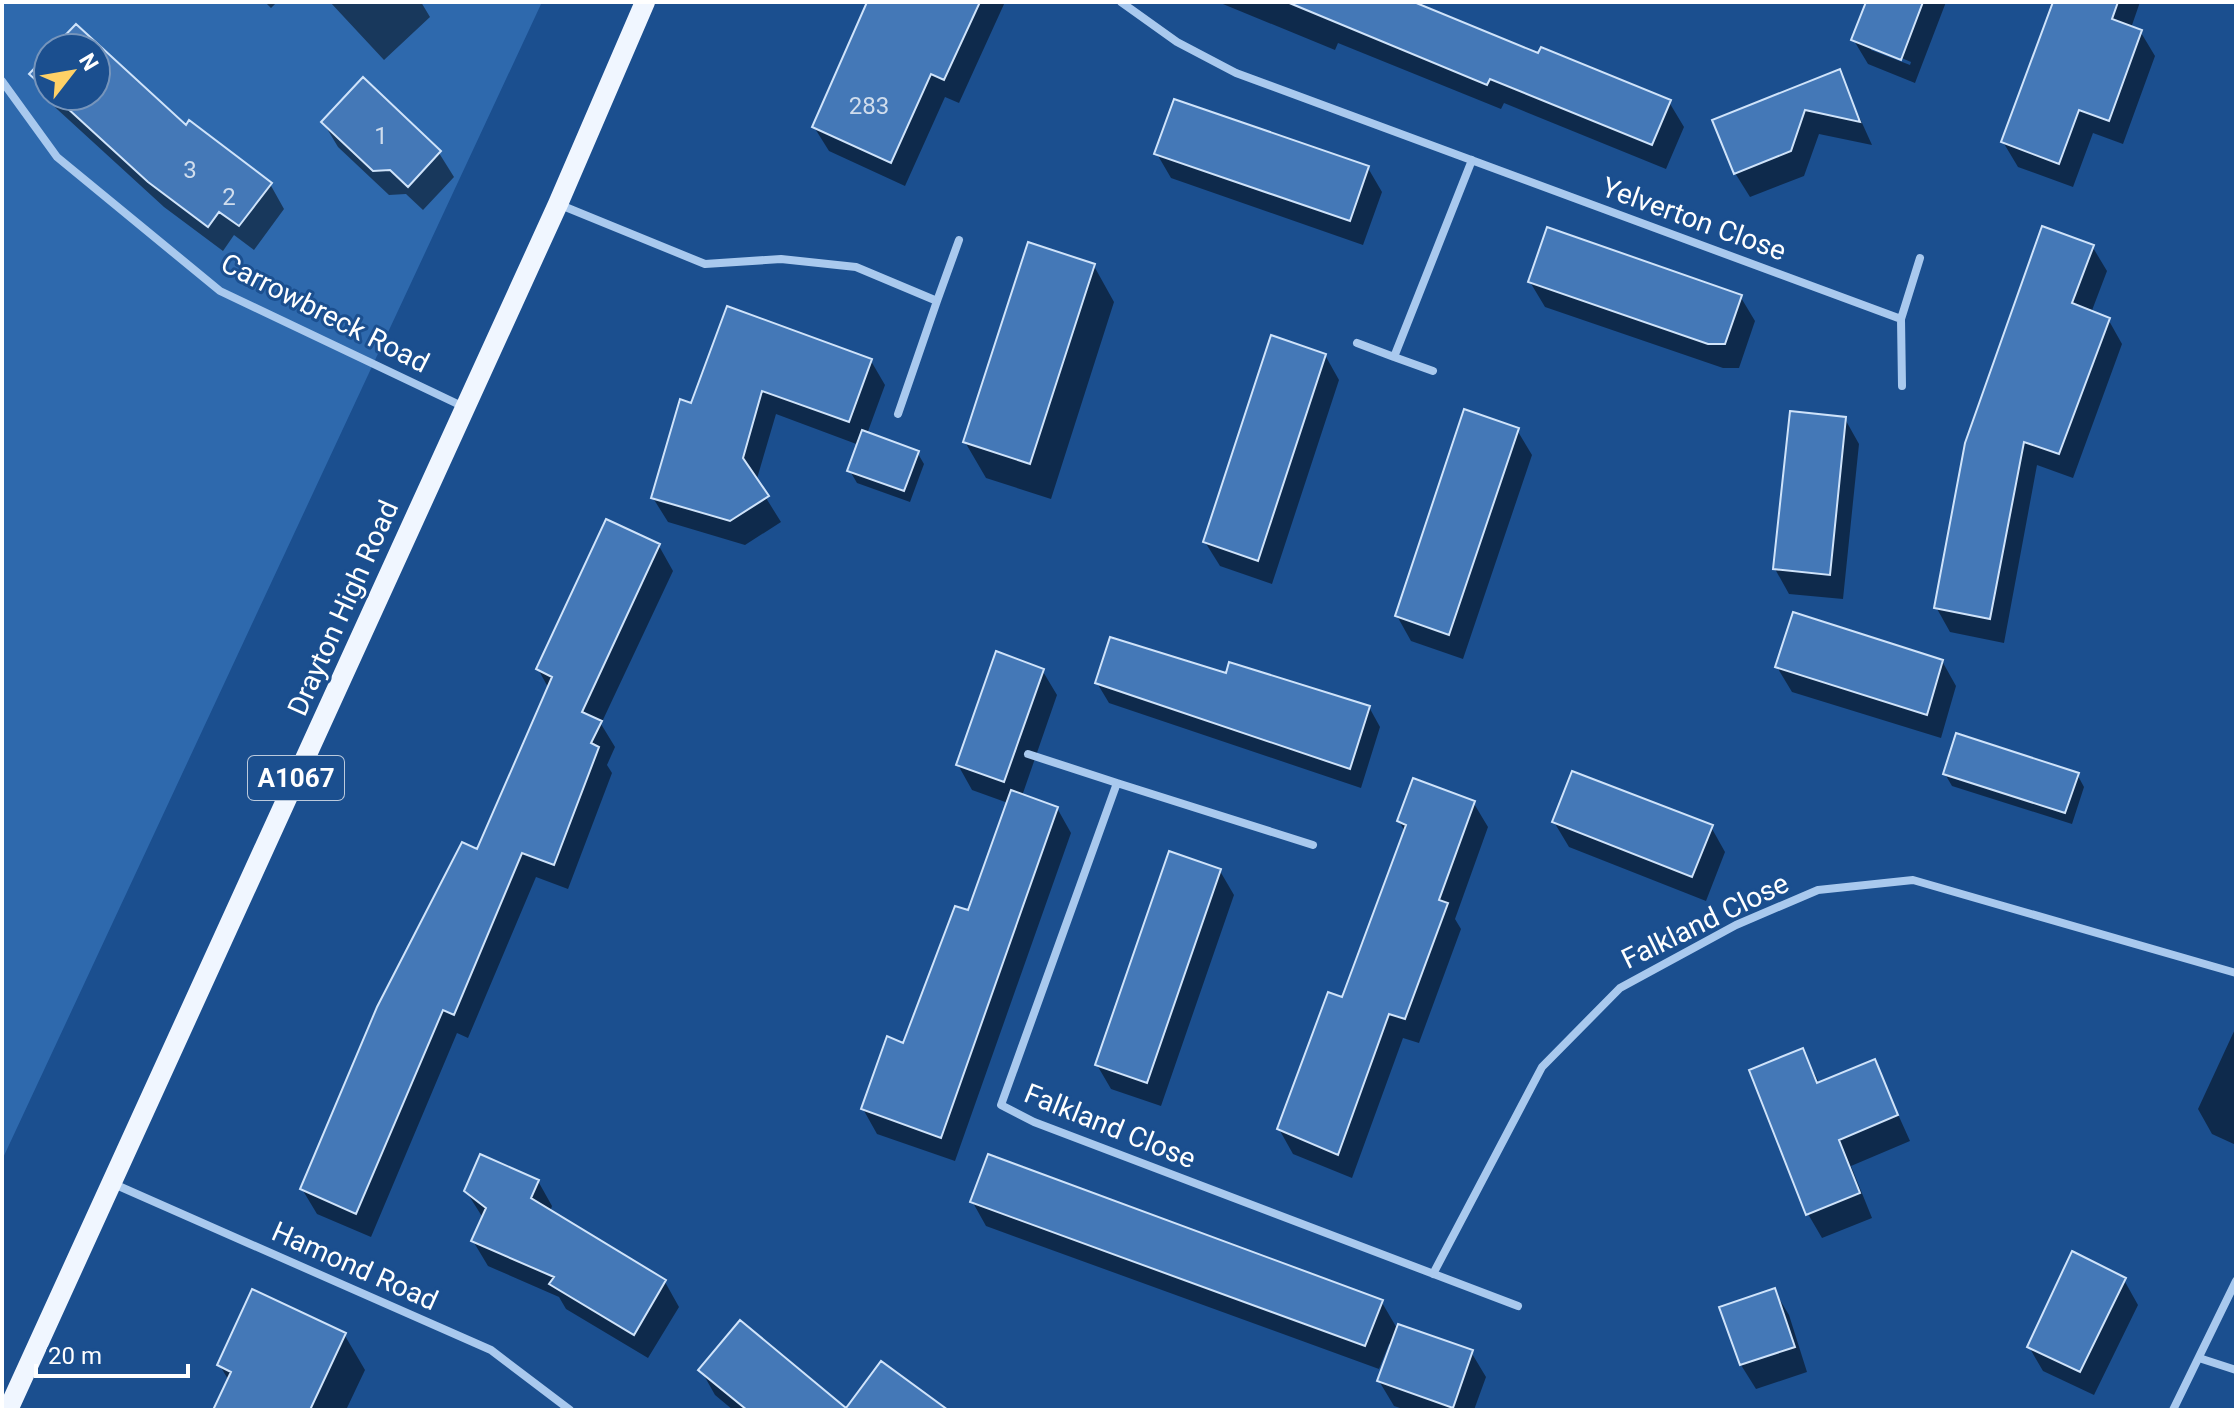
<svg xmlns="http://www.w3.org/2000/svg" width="2238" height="1412" viewBox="0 0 2238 1412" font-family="Roboto,sans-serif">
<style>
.green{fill:#2e69ad;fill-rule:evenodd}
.shadow{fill:#0007;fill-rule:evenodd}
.building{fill:#4478b7;stroke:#cfe3fa;stroke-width:2}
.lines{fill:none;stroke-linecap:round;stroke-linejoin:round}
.street{stroke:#a9c9ee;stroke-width:8}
.primary{stroke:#f0f6ff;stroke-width:20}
.labels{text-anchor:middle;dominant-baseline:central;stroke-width:6;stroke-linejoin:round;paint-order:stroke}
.number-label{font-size:24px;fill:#d0dded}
.shield{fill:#1b4f8f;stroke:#bbcadd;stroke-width:2}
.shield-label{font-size:26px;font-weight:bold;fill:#fff}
.street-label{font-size:28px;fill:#fff;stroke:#1b4f8f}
</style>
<rect width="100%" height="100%" fill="#1b4f8f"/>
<!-- green -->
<path class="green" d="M2 2H542L2 1160ZM48 48H96V96H48Z"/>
<!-- shadow -->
<path class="shadow" d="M265 2H277L271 8Z
M330 2H421L430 17 384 60Z
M912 2H1005L959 103 945 97 905 186 829 151 814 127Z
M1218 2H1407L1539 56 1669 102 1684 127 1666 169 1504 103 1501 109 1338 43 1335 50Z
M1868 2H1946L1915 83 1868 64 1853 39ZM1871 45 1911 62 1910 65 1871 50Z
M2054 2H2140L2131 28 2140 31 2155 56 2123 144 2093 133 2073 187 2018 167 2003 142Z
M76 26 186 128 270 184 284 209 254 250 234 235 223 251 164 207 46 99 32 74 48 57V96H96V48H56Z
M1839 72 1872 145 1819 134 1804 176 1750 197 1735 173Z
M323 122 439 153 454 177 423 210 406 194 389 195 338 147Z
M1157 154 1368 168 1382 192 1363 245 1171 178Z
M2092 246 2107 271 2091 313 2108 319 2122 344 2073 478 2037 465 2004 643 1950 632 1936 607Z
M1094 266 1114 302 1051 499 986 478 965 442Z
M1530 282 1740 296 1755 321 1739 368H1723L1545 307Z
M1325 355 1339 380 1272 584 1220 566 1205 542Z
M871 361 885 385 867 434 917 452 924 464 910 502 857 483 850 471 859 445 776 414 756 482 781 522 745 545 668 522 653 498 693 405Z
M1845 419 1859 444 1843 599 1789 594 1775 569Z
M1517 430 1532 455 1463 659 1411 641 1397 616Z
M659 546 673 571 601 724 615 747 607 765 612 773 568 889 536 877 468 1038 457 1033 371 1237 317 1214 302 1189 478 851 549 689 538 669Z
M1942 661 1956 686 1941 738 1792 692 1777 667Z
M1042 670 1057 695 1022 796 1057 808 1071 833 955 1161 877 1134 863 1109 905 1046 969 913 1008 803 972 790 958 765Z
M1227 676 1369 707 1380 727 1361 788 1109 703 1097 683Z
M1945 774H2077L2084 787 2072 824 1952 786Z
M1473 802 1488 827 1455 919 1461 929 1419 1043 1403 1038 1352 1178 1293 1154 1279 1129 1343 1000 1405 832 1399 821Z
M1554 822 1711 827 1725 852 1706 901 1569 847Z
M1220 871 1234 895 1161 1106 1111 1089 1097 1065Z
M2236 1027V1145L2212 1134 2198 1109Z
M1802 1051 1820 1084 1874 1061 1910 1141 1851 1166 1872 1218 1822 1238 1808 1214Z
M538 1181 552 1206 550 1212 665 1282 679 1307 648 1358 566 1309 559 1297 488 1266 473 1241 483 1218 466 1191Z
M972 1201 1381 1301 1398 1330 1471 1352 1486 1377 1474 1410H1406L1394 1406 1379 1381 1392 1346 1389 1344 1379 1369 986 1226Z
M2124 1280 2138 1305 2094 1395 2043 1371 2029 1347Z
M1774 1290 1789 1315 1807 1372 1756 1389 1741 1365 1722 1308Z
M344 1334 365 1370 346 1410H216L229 1381 219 1364Z
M701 1370 846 1410H733L715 1395Z"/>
<!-- building -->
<path class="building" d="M867 2H980L944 80 931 74 891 163 812 127Z
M1287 2H1414L1538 53 1541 47 1671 100 1652 145 1490 79 1487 85Z
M1866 2H1923L1901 60 1851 40Z
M2053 2H2118L2112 19 2142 30 2109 121 2079 110 2059 164 2001 142Z
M76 24 186 125 189 120 272 183 239 226 219 212 208 227 148 182 54 96H96V48H53Z
M48 54V91L29 74Z
M1840 69 1860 122 1805 110 1791 151 1734 174 1712 120Z
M363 77 441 151 408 187 390 170 373 171 321 122Z
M1174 99 1369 166 1350 221 1154 154Z
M2042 226 2094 245 2072 303 2110 318 2059 454 2024 442 1990 619 1934 608 1965 443Z
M1547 227 1742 295 1725 344H1708L1528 282Z
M1028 242 1095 264 1030 464 963 442Z
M727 306 872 359 849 422 762 391 743 458 769 496 730 521 651 498 680 399 691 403Z
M1271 335 1326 354 1258 561 1203 542Z
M1464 409 1519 428 1449 635 1395 616Z
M1790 411 1846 417 1830 575 1773 569Z
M862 430 919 451 904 491 847 471Z
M606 519 660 544 582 712 602 721 591 743 599 747 554 865 522 853 454 1015 443 1010 356 1214 300 1189 377 1007 462 842 477 849 552 677 536 669Z
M1793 612 1943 660 1927 715 1775 667Z
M1110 637 1226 673 1229 662 1370 706 1350 769 1095 683Z
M996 651 1044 669 1004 782 956 765Z
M1956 733 2079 773 2065 813 1943 774Z
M1572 771 1713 825 1692 877 1552 822Z
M1413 778 1475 801 1439 900 1448 903 1405 1019 1389 1014 1338 1155 1277 1129 1328 992 1342 997 1406 825 1397 821Z
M1011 790 1058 807 941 1138 861 1109 887 1036 903 1043 955 906 968 910Z
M1169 851 1221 869 1147 1083 1095 1065Z
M1803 1048 1817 1083 1875 1059 1898 1115 1839 1140 1860 1193 1806 1215 1749 1070Z
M480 1154 539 1180 531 1198 666 1280 634 1335 549 1284 554 1277 471 1241 486 1208 464 1191Z
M988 1154 1383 1300 1365 1346 970 1202Z
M2072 1251 2126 1278 2080 1372 2027 1347Z
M1775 1288 1795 1347 1740 1365 1719 1307Z
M252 1289 346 1333 310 1410H213L231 1372 217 1365Z
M740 1320 846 1408 881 1361 948 1410H747L698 1370Z
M1398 1324 1473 1350 1453 1408 1377 1381Z"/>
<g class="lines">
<!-- street -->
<path class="street" d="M1121 2 1177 42 1236 73 1901 319 1902 386
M2 81 57 157 220 291 464 407
M558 204 705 264 781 259 856 267 937 301 898 414
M937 301 959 240
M1901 319 1920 258
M1357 343 1394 357
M1433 371 1394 357 1472 160
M1028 754 1117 783
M1313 845 1117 783 1001 1105 1034 1122 1518 1306
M114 1184 491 1350 570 1410
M1433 1274 1542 1067 1620 988 1736 925 1818 890 1913 880 2236 973
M2199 1358 2236 1370
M2173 1410 2236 1281"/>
<!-- primary -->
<path class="primary" d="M8 1410 558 204 645 2"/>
</g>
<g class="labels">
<!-- number labels -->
<g class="number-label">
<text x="869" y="106">283</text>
<text x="381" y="136">1</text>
<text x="190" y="170">3</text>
<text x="229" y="197">2</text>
</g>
<!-- shield labels -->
<rect class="shield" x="248" y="756" width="96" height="44" rx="6"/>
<g class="shield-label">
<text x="296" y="778">A1067</text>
</g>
<!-- street labels -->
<g class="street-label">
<text transform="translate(1694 219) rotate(20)">Yelverton Close</text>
<text transform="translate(325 313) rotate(27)">Carrowbreck Road</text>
<text transform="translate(343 608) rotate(-66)">Drayton High Road</text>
<text transform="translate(1705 921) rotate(-26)">Falkland Close</text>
<text transform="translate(1110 1126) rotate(22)">Falkland Close</text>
<text transform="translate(355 1266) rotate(24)">Hamond Road</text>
</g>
</g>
<!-- border -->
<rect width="2238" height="1412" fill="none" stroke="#ffffff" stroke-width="8"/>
<!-- north arrow -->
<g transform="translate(72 72) rotate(59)"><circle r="38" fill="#1b4f8f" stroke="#7695bc" stroke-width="2"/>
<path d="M0-6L14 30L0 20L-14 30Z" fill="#ffd166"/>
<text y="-12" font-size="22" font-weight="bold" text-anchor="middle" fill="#ffffff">N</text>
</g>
<!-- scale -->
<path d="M36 1364v12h152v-12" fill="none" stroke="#ffffff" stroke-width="4"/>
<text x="48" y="1364" font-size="24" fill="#ffffff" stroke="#1b4f8f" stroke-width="6" paint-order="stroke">20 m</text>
</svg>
